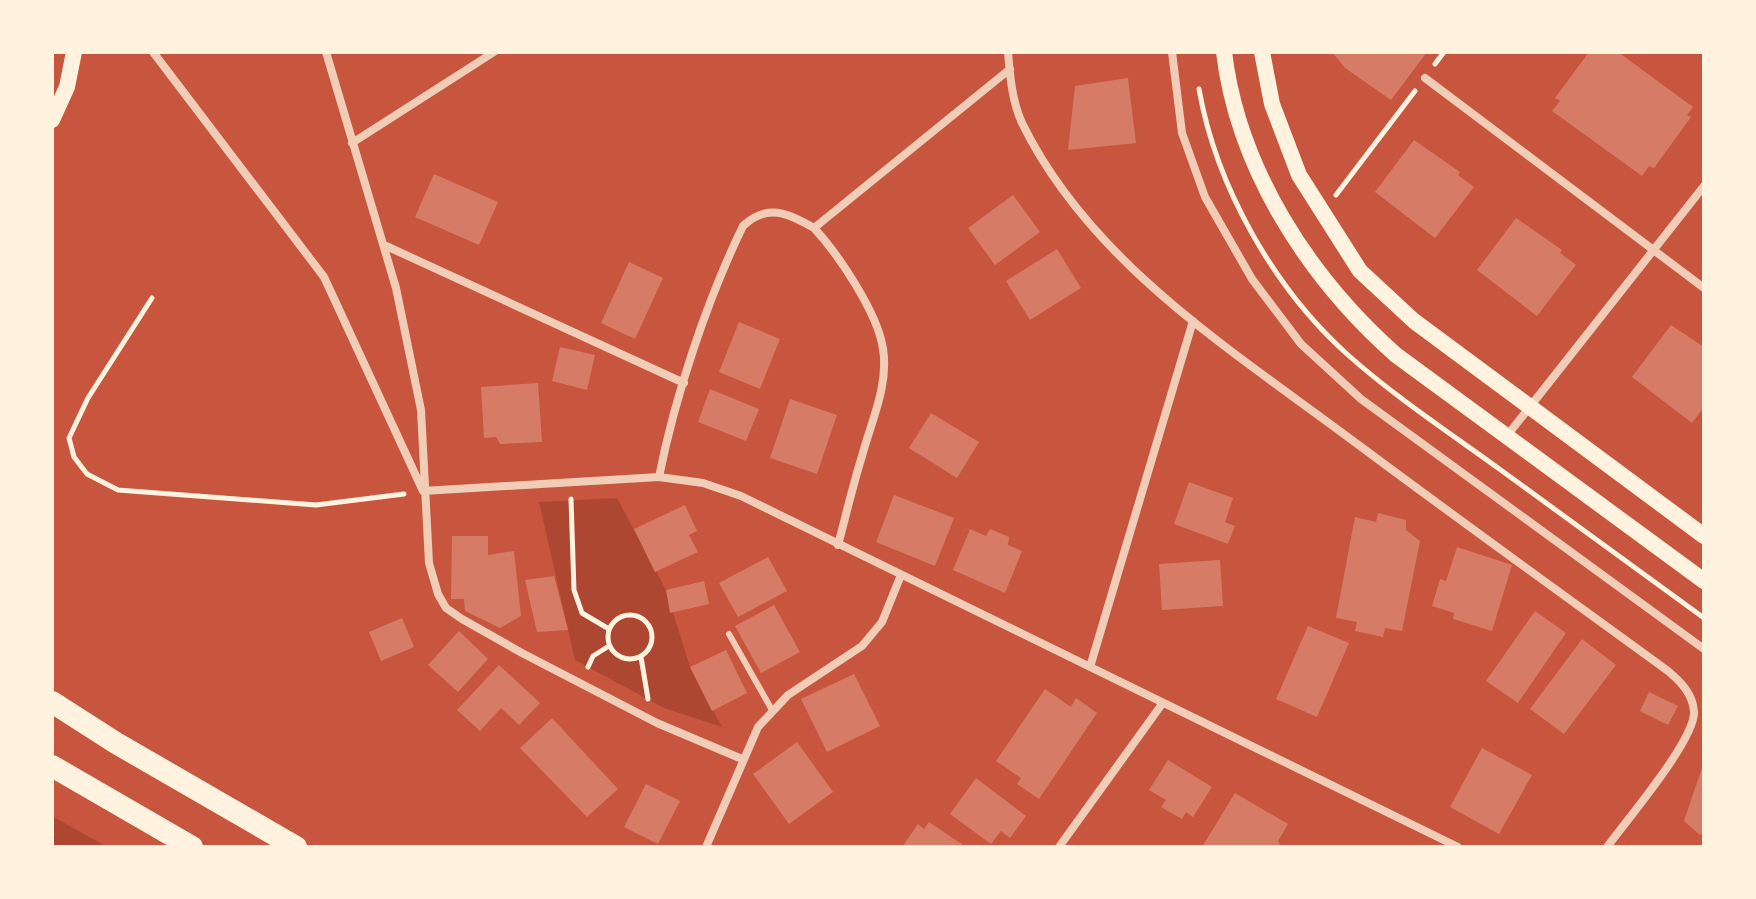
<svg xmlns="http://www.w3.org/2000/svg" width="1756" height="899" viewBox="0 0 1756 899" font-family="'IBM Plex Serif',serif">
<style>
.green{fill:#ae4732}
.building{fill:#d67c66}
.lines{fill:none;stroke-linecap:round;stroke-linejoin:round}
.path{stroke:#fff3e0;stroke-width:5}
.service{stroke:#f1ccb7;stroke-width:6}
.minor{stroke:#f1ccb7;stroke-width:8}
.secondary{stroke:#fff3e0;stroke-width:16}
.trunk{stroke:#fff3e0;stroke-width:22}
</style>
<rect width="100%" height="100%" fill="#c8553d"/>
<!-- green -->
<path class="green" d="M617 498 666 590 690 667 722 727 664 708 575 660 539 502Z
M52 816 107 847H52Z"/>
<!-- building -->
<path class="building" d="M1332 52H1427L1391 100 1345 68Z
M1589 52H1618L1693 107 1687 115 1691 117 1654 168 1649 166 1642 176 1552 111 1560 101 1555 98Z
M1128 78 1136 143 1068 150 1075 86Z
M1414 140 1460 172 1458 175 1474 187 1435 238 1375 192Z
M434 174 498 202 479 245 415 217Z
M1013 195 1040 232 995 265 968 228Z
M1516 218 1562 250 1560 253 1576 265 1537 316 1477 270Z
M1057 249 1081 288 1030 320 1006 281Z
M629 262 663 278 635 339 601 323Z
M739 322 780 339 760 389 719 372Z
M1671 325 1704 347V407L1692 423 1632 377Z
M560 347 595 355 587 390 552 381Z
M538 383 542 442 500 444 496 437 484 438 481 387Z
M710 389 759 409 746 441 698 422Z
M790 399 837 415 817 474 770 458Z
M931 413 979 442 957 478 909 448Z
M1189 482 1233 498 1225 522 1235 526 1228 544 1174 524Z
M894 495 954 518 935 566 876 542Z
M685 505 697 531 689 535 698 552 655 572 634 529Z
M1378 513 1406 520V530L1420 541 1402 631 1385 628 1383 637 1355 631 1357 622 1336 618 1355 517 1376 522Z
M970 529 986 536 990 529 1009 537 1008 545 1022 551 1005 593 953 570Z
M452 536H488V555L514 551 521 616 500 628 465 611 464 599H451Z
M1457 547 1512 565 1492 631 1453 619 1454 613 1432 606 1440 579 1446 581Z
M768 557 787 591 738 617 719 583Z
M1220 560 1223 606 1162 610 1159 564Z
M554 576 568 630 537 632 525 580Z
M704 581 709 604 670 613 666 590Z
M774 605 800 652 761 673 735 626Z
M1535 611 1566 633 1518 703 1486 681Z
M402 618 414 647 381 661 369 632Z
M1308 626 1349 643 1317 717 1276 699Z
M459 631 488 659 458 692 428 665Z
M1582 639 1616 665 1564 734 1530 709Z
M726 650 747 693 712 711 690 667Z
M499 665 540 703 519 725 501 708 480 731 457 710Z
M854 674 880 726 827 752 801 699Z
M1045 689 1071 707 1076 698 1097 713 1039 799 1017 784 1021 778 996 761Z
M1649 692 1678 706 1668 725 1640 711Z
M552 718 618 789 587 817 520 748Z
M797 742 833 792 789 824 753 774Z
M1482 748 1532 775 1499 834 1450 807Z
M1168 760 1212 787 1193 817 1186 812 1182 819 1161 807 1166 800 1149 790Z
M1704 762V833L1700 835 1684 821Z
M976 778 1026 816 1010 838 1001 831 991 844 950 814Z
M646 784 680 801 658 844 624 827Z
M1235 793 1288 824 1278 841 1282 847H1202Z
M929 822 966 847H902L918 824 924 829Z"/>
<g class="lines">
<!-- path -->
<path class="path" d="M1435 64 1444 52
M1199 89C1216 186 1274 289 1348 355 1394 396 1447 431 1498 468 1567 518 1635 568 1704 618
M1336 195 1415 91
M152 298 88 398 69 438 74 457 87 474 118 490 316 505 404 494
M571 499 574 590 582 613 609 629
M608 637a22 22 0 1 1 44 0a22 22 0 1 1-44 0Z
M641 657 648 699
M588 667 593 656 609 646"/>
<!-- service -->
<path class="service" d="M729 634 772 710"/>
<!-- minor -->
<path class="minor" d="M153 52 324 277 423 491 659 477 703 483 741 496 1458 847
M326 52 396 288 421 410 429 563 438 594 446 608 462 619 522 653 657 723 742 759
M1008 52C1010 76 1012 101 1022 123 1092 266 1238 354 1360 446 1462 522 1565 596 1668 671 1681 682 1693 694 1694 712 1695 740 1626 821 1607 847
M1172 52 1182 133 1205 197 1252 279 1301 344 1361 399 1704 649
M1425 78 1704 288
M352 143 494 52
M384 245 684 383
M1506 437 1704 186
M659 477C675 396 707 300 743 226 767 203 788 213 814 228
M838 545C846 515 853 485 862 456 871 422 889 385 883 349 878 313 838 254 814 228L1010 69
M1090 667 1193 321
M706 847 758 727 788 695 862 646 882 622 901 575
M1059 847 1162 704"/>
<!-- secondary -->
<path class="secondary" d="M1224 52C1238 169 1309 278 1396 355L1704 581
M1262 52 1272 104 1299 175 1360 271 1414 321 1704 536
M52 120 67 87 74 52"/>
<!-- trunk -->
<path class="trunk" d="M52 702 116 743 296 847
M52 766 192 847"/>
</g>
<!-- border -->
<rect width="1756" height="899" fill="none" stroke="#fff3e0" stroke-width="108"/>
</svg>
